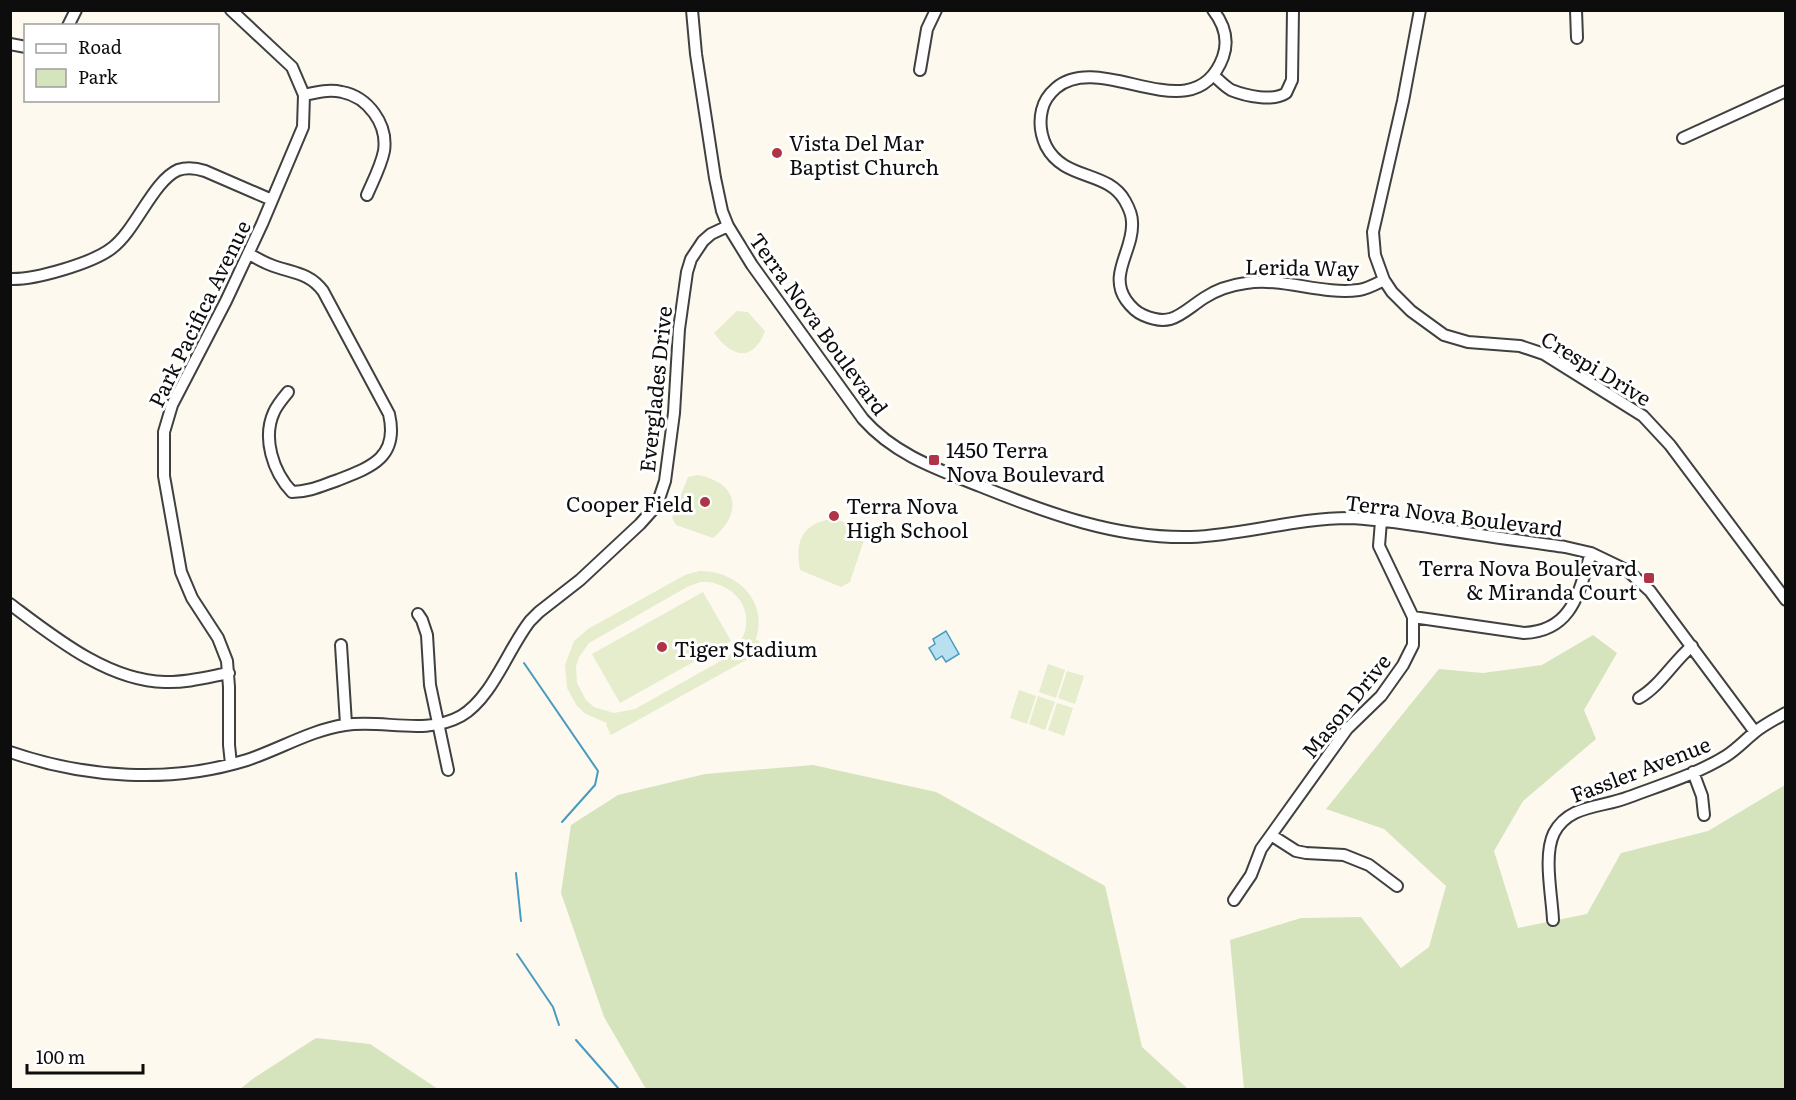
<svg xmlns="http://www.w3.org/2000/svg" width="1796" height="1100" viewBox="0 0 1796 1100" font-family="Literata,serif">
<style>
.green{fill:#d5e4bc}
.pitch{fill:#e5edcd;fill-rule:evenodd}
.water{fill:#b9e0f0;stroke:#479bbf;stroke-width:1.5}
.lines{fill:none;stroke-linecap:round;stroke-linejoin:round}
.stream{stroke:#479bbf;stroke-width:2}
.minor-casing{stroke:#404040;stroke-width:14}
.minor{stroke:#fff;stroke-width:10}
.poi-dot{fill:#af3445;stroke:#fff;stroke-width:2}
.labels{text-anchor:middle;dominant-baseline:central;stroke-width:6;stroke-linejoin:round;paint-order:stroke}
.poi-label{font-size:21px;fill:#0d0d0d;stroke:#fff;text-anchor:start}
.street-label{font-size:21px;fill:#0d0d0d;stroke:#fff}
</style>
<rect width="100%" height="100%" fill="#fdf9ef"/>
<!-- green -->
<path class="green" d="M1593 635 1617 653 1584 710 1596 739 1523 801 1494 851 1518 928 1587 914 1621 853 1708 831 1785 785V1089H1244L1230 940 1301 918 1361 917 1401 968 1429 947 1446 886 1384 829 1326 809 1439 669 1483 673 1542 665Z
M813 765 936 792 1105 886 1142 1047 1188 1089H646L604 1017 561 893 571 825 618 795 705 774Z
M316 1038 370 1044 438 1089H240L254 1078Z"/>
<!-- pitch -->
<path class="pitch" d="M737 311 748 312 765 331C763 335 761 341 758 344 743 364 724 347 714 333Z
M698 475C739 483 743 513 713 538L676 525 672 518 688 477Z
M831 519C847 521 854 527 865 537L850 582 841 587 800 570C795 543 801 524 831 519Z
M699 571C737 570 770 602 755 641L758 640 764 650 611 735 606 725 607 723 586 714 577 706 567 688 565 665 574 641 588 629 685 575ZM709 582C751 590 759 632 726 658L635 709 614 713 594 707 586 700 577 683 576 666 579 657 589 643 687 587 700 582Z
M703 592 731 641 620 703 592 654Z
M1048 664 1065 670 1056 698 1039 692Z
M1067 671 1084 676 1075 704 1058 698Z
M1019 690 1036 696 1027 724 1010 718Z
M1038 696 1055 702 1045 730 1029 724Z
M1057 703 1073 708 1064 736 1048 730Z"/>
<!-- water -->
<path class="water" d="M946 631 959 654 946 662 942 656 936 660 929 648 935 644 933 639Z"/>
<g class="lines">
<!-- stream -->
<path class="stream" d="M524 663 598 771 595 785 562 822
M516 873 521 921
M517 954 553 1007 559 1025
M576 1040 618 1088"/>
<!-- minor casing -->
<g class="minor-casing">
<path id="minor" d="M231 10 292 67 304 95 303 127 262 224 226 301 172 405 164 432V476L181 572 192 598 218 638 227 661 229 687V745L231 764
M692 10 696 54 715 178 722 211 728 226 752 265 863 419C895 455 937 469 980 486 1047 513 1117 539 1191 537 1244 535 1296 518 1349 518 1378 519 1406 524 1435 528 1478 535 1522 541 1565 547L1591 553 1616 565 1628 571 1650 591 1755 732
M1213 10C1224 24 1229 40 1223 57 1194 135 1102 49 1056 88 1049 94 1044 101 1042 110 1039 122 1041 135 1046 146 1064 181 1108 170 1125 201 1129 208 1132 214 1132 222 1134 250 1108 274 1126 300 1131 307 1136 312 1143 315 1172 328 1181 313 1204 298 1216 290 1231 285 1246 283 1282 277 1322 295 1359 290 1367 289 1376 284 1384 280
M1420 10 1403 101 1373 232 1375 255 1384 280 1392 292 1411 311 1444 335 1468 342 1520 346 1544 354 1643 416 1670 445 1786 600
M1576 10 1577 38
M68 26 76 10
M10 44 26 47
M920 70 927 29 936 10
M1213 75C1219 80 1224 86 1231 90 1246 96 1273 102 1286 93L1292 80 1293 10
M304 95C317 92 329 89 342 92 368 97 388 124 384 151 381 166 373 181 367 195
M1683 138 1786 91
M249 254C256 258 263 262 271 265 291 273 309 272 323 291L389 414C399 457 372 467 338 480 323 485 309 492 292 492 273 472 262 438 274 412 277 405 283 398 288 392
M10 279C35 280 93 263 112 248 136 230 153 181 178 170 187 167 196 168 205 171L272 200
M10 604C54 637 108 681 165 682 186 683 208 677 229 673
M418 614 422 620 427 635 430 685 448 770
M1413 617 1524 633C1573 631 1579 591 1591 553
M341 645 346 724
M1639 698C1660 686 1673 662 1692 646
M10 752C86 778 170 784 247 760 280 749 311 730 345 725 383 719 425 736 461 716 492 698 508 649 530 621L539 612 580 580 640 524 657 505 665 481 674 413 679 329 687 272 691 259 703 241 711 234 728 226
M1693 772 1702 796 1704 815
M1271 835 1296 851 1306 853 1344 855 1369 865 1397 886
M1234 900 1251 875 1261 849 1347 729 1381 696 1403 665 1413 645V617L1379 546 1381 521
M1553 920C1552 896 1543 855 1554 833 1569 804 1602 808 1629 797 1661 785 1697 774 1726 756 1737 749 1745 740 1755 732 1764 725 1775 719 1786 713"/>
</g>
<!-- minor -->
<use href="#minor" class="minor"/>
</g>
<!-- markers -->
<g class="poi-dot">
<circle cx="777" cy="153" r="6"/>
<rect x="928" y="454" width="12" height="12" rx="3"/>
<circle cx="705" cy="502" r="6"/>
<circle cx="834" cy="516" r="6"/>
<rect x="1643" y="572" width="12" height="12" rx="3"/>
<circle cx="662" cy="647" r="6"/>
</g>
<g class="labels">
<!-- poi labels -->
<g class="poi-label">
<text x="789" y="141">Vista Del Mar<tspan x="789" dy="24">Baptist Church</tspan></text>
<text x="946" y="448">1450 Terra<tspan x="946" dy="24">Nova Boulevard</tspan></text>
<text x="693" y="502" text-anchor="end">Cooper Field</text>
<text x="846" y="504">Terra Nova<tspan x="846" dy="24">High School</tspan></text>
<text x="1637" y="566" text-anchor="end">Terra Nova Boulevard<tspan x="1637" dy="24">&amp; Miranda Court</tspan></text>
<text x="674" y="647">Tiger Stadium</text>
</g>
<!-- street labels -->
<g class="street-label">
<text transform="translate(1302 266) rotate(1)">Lerida Way</text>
<text transform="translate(198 313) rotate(-64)">Park Pacifica Avenue</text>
<text transform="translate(820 323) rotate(54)">Terra Nova Boulevard</text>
<text transform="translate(1597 367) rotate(31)">Crespi Drive</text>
<text transform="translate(654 389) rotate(-84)">Everglades Drive</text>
<text transform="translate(1454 514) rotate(7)">Terra Nova Boulevard</text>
<text transform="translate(1345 705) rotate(-51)">Mason Drive</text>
<text transform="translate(1640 768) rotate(-21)">Fassler Avenue</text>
</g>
</g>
<!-- border -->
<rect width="1796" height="1100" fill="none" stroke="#0d0d0d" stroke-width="24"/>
<!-- legend -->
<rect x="24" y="24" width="195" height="78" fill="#ffffff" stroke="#9e9e9e" stroke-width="1.5"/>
<rect x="36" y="44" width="30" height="9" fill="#ffffff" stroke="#9e9e9e" stroke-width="1.5"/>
<text x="78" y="54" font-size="18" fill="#0d0d0d">Road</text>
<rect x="36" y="69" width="30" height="18" fill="#d5e4bc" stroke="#9e9e9e" stroke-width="1.5"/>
<text x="78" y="84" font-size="18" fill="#0d0d0d">Park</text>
<!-- scale -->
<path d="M27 1064v9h116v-9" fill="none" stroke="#0d0d0d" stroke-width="3"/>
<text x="36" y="1064" font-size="18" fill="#0d0d0d" stroke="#ffffff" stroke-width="4.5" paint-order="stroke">100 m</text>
</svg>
